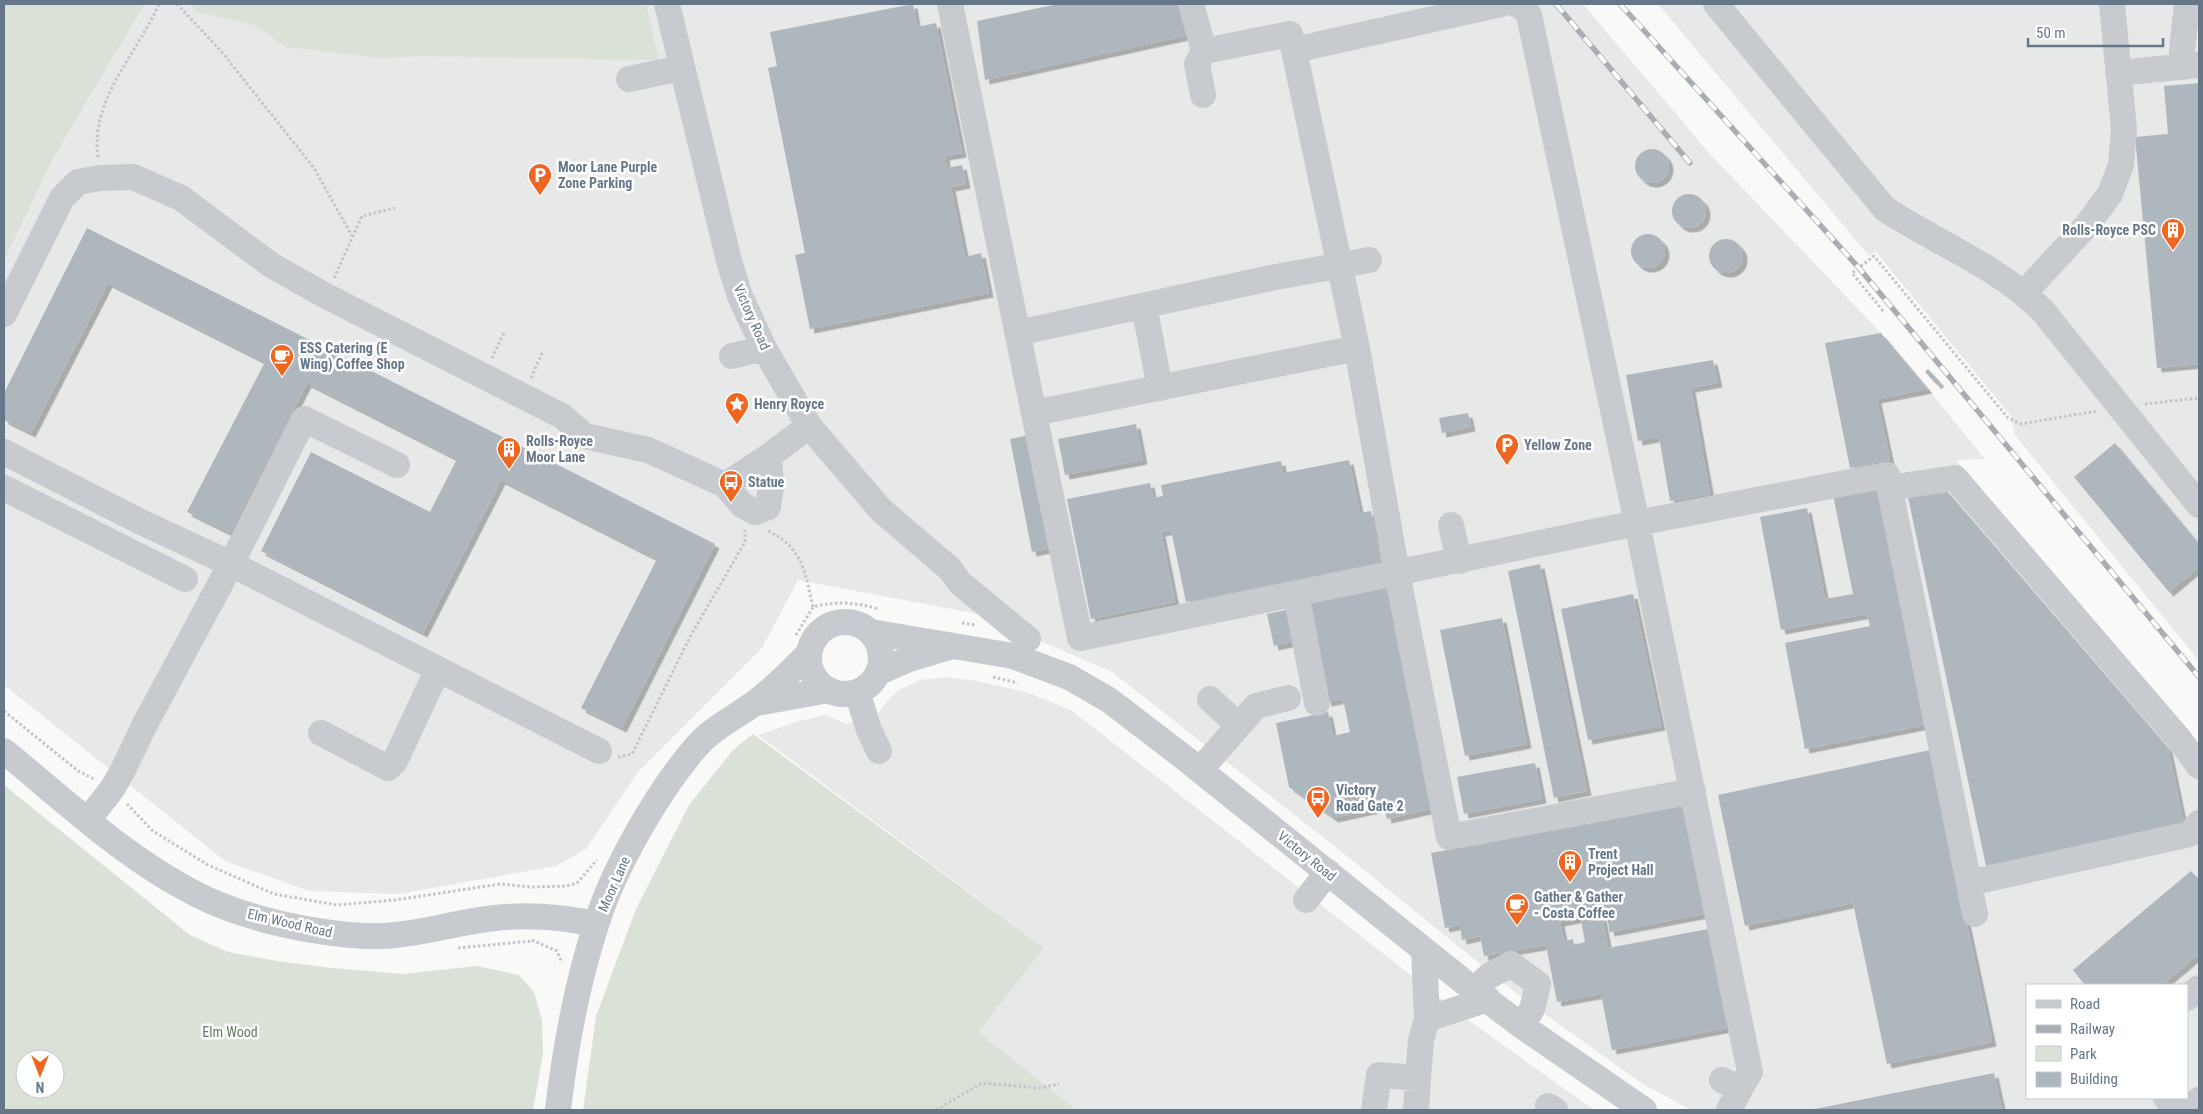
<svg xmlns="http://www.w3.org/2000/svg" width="2203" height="1114" viewBox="0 0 2203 1114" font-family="'Roboto Condensed',sans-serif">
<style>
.built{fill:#e7e8e8;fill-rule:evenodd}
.green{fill:#dae2d8;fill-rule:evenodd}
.building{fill:#afb7be;filter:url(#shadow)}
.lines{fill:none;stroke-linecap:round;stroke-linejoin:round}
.path{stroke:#c2c4c7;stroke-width:3;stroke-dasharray:2.5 2.5;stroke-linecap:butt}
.minor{stroke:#c7cacf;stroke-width:26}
.rail-casing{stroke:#a9aeb5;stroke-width:5.5}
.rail{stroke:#fff;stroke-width:4;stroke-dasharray:11;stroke-linecap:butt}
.labels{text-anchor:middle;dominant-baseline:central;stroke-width:5;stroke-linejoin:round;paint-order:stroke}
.poi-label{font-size:14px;font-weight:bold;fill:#66778a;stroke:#fff;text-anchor:start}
.street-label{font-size:14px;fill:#66778a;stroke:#fff}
.park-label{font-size:14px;fill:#657b62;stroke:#fff}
</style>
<defs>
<filter id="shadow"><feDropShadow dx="4.5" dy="4.5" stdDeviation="0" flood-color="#0004"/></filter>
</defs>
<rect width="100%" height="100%" fill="#f9f9f7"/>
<!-- built -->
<path class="built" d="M145 4H1583L1710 154 1881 333 1928 389 1985 459 1956 460 2199 764V1110H1691L1641 1083 1516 993 1343 853 1112 672 978 614 798 580 762 648 638 772 586 849 556 866 399 894 309 891 225 861 4 685V261L54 159ZM2027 985H2187V1098H2027Z
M1658 4H2199V661L2015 435 2011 416 1876 252 1869 256Z
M945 677 977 681 1026 692 1071 710 1471 1022 1594 1110H1077L977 1032 1044 948 758 735 799 721 825 715 846 724 877 715 889 699 899 690 920 680Z"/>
<!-- green -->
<path class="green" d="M4 4H145L54 158 4 261Z
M192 4H646L659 60 422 56 381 58 286 47 254 25 194 11Z
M753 734 1044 948 978 1032 1077 1110H583L596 1016 636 909 689 805 733 750Z
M4 785 190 935 228 952 277 961 332 968 404 974 476 966 519 975 534 992 542 1020 543 1054 533 1110H4ZM25 1059H55V1089H25Z"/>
<!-- building -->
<path class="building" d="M913 4 917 27 936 23 962 153 945 156 947 168 962 165 966 184 951 187 965 257 981 253 989 293 810 329 795 255 805 253 768 68 777 66 770 32Z
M1058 4H1182L1189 35 985 80 977 21Z
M2199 83V364L2157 368 2135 137 2168 134 2164 86Z
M1635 166a17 17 0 1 1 34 0a17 17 0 1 1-34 0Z
M1672 211a17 17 0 1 1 34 0a17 17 0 1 1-34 0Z
M87 228 715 544 622 728 581 708 657 559 501 480 423 633 261 551 311 452 430 512 457 459 307 383 230 533 187 512 265 362 108 283 31 433 4 420V393Z
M1631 251a17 17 0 1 1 34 0a17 17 0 1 1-34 0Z
M1709 256a17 17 0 1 1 34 0a17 17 0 1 1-34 0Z
M1881 333 1928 389 1877 399 1890 460 1850 468 1825 343Z
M1713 360 1718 383 1691 388 1710 494 1670 501 1659 437 1638 441 1626 375Z
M1928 369 1940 382 1937 385 1925 372Z
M1468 413 1471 427 1442 433 1439 418Z
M1136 424 1143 460 1065 475 1058 439Z
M1030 435 1052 548 1032 552 1010 439Z
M2115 443 2199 544V567L2169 592 2074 477Z
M1349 460 1360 513 1371 511 1382 564 1186 602 1171 530 1161 532 1175 602 1091 619 1067 499 1150 483 1153 498 1163 496 1161 485 1281 461 1283 473Z
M1878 486 1925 725 1805 749 1785 643 1870 626 1867 614 1781 630 1760 517 1807 508 1825 599 1853 594 1833 495Z
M1945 489 2168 748 2184 825 1986 866 1908 497Z
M1540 564 1587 791 1554 798 1508 571Z
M1390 587 1436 808 1387 819 1384 807 1334 818 1289 787 1276 723 1328 712 1333 736 1350 732 1343 699 1327 702 1307 604Z
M1633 594 1661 726 1588 740 1561 609Z
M1291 609 1297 641 1274 646 1267 614Z
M1502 618 1527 744 1465 756 1440 630Z
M1930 750 1992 1042 1887 1064 1853 903 1745 926 1718 795Z
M1535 763 1542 799 1464 814 1457 777Z
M1688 805 1709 913 1610 932 1606 913 1560 922 1564 941 1573 939 1574 945 1585 942 1581 920 1602 916 1608 948 1708 929 1727 1028 1612 1050 1601 994 1557 1002 1546 945 1484 956 1480 936 1462 940 1460 925 1445 928 1431 853Z
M2191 871 2199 880V954L2162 985H2085L2073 970Z
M1994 1073 2002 1110H1815V1109Z"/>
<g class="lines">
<!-- path -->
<path class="path" d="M177 4 221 51 314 168 352 236
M98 157C90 99 137 54 159 4
M334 278 362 216 395 208
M1883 311 1852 273 1874 256 2008 418 2021 424 2097 411
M492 358 505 331
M531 378 543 351
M2145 404 2199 398
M768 531C803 547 805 573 813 607
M962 623 976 625
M796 635 813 607C834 601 856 602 878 609
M993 677 1018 683
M4 711 78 771 94 779
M618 757 632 754 691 635 745 542V530
M127 804 153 831 208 865 274 894 337 905 395 900 500 884 531 887 566 886 577 883 597 860
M532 940 557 951 562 963
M458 948 532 941
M936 1110 982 1083 1040 1088 1059 1084"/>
<!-- minor -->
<path class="minor" d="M667 4 729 261 740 296 764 348 809 426 881 510 950 569 960 583 1028 639
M950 4 1080 638 1637 523 1887 475 1975 914
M1191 4 1204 51 1290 34 1294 50
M1501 4 1294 50 1357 348 1397 573 1449 837 1693 791
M1515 4 1521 5 1529 15 1637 523 1750 1072 1740 1089
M1716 4 1885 209C1937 243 1997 266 2042 310L2199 505
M2183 67 2182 50 2187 4
M2118 73 2199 65
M629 79 681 68
M1203 95 1197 64 1204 51
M2024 293 2087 225 2110 194 2121 165 2124 129 2112 4
M1144 306 1160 388
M4 314 62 198 78 182 100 178 133 177 181 198 271 265 326 296 562 416 585 436 648 450 725 485 742 505 755 512 768 507 771 487 769 456
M1017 333 1271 278 1369 260
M732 356 764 348
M1034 413 1357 348
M4 452 141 522 231 564 599 751
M725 485 769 456 809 426
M4 488 185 579
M1889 488 1955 478 2179 739 2199 766
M1451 525 1459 561
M1296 594 1317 703
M809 658a36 36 0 1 1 72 0a36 36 0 1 1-72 0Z
M871 632 1013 656 1069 677 1109 700 1186 759 1474 990 1522 1026 1644 1110
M879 672 909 659 949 647
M857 692 869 730 879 751
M1210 699 1238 725
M756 703 829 690
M321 733 388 768 395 761 438 669
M4 751C64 800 124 857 194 893 230 912 272 923 312 930 336 934 359 937 383 936 422 934 457 922 495 918 529 914 562 917 596 924
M1200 770 1256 706 1288 698
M88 820 112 789 122 772 144 726 231 564 304 419 397 465
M1969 883 2190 834 2199 823
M1306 900 1328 872
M1424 950 1427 1019
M1474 990 1489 976 1511 964 1538 984 1532 1009 1522 1026
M2187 998 2199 988
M1722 1080 1740 1089 1729 1110
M2166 1098 2177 1110
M1548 1106 1555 1110
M558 1110C565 1049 577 984 596 925 613 869 658 791 696 747 712 728 736 717 756 702 776 687 792 670 809 653
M1374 1110 1379 1075 1418 1078 1421 1040 1427 1019 1488 999
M1416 1110 1418 1078
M2188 1110 2199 1100"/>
<!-- rail casing -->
<g class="rail-casing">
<path id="rail" d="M1556 4 1690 163
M1620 4 1859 268 2199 677"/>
</g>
<!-- rail -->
<use href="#rail" class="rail"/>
</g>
<!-- icons -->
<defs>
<g id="parking-pin" transform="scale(1.25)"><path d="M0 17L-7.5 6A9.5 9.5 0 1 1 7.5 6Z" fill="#ef6621" stroke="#fff"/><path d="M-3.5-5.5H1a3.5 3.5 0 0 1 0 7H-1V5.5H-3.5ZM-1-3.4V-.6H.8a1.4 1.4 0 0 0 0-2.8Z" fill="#fff"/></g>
<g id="building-pin" transform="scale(1.25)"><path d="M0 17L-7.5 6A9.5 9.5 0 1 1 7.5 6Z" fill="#ef6621" stroke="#fff"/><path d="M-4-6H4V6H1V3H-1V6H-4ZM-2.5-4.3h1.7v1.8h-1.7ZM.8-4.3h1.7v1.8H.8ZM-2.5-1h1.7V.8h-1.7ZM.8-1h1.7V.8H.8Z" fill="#fff"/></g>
<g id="cafe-pin" transform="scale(1.25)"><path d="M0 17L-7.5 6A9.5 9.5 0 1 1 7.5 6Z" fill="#ef6621" stroke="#fff"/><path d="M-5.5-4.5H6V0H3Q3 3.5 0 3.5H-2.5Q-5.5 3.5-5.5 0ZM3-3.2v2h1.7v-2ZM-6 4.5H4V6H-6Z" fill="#fff"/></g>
<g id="sight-pin" transform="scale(1.25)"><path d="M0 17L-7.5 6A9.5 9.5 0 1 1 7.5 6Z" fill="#ef6621" stroke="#fff"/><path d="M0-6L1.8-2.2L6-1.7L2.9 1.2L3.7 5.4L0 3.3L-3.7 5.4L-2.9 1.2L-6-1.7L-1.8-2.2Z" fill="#fff"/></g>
<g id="bus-pin" transform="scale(1.25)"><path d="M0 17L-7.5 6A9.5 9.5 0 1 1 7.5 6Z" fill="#ef6621" stroke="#fff"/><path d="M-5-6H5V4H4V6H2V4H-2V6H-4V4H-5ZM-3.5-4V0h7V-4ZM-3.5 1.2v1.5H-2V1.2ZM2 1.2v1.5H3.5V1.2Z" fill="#fff"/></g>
</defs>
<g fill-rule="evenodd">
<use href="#parking-pin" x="540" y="175"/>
<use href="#building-pin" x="2173" y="230"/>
<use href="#cafe-pin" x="282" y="356"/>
<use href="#sight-pin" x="737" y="404"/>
<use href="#parking-pin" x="1507" y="445"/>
<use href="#building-pin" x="509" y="449"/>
<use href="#bus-pin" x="731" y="482"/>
<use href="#bus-pin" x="1318" y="798"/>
<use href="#building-pin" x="1570" y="862"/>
<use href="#cafe-pin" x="1517" y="905"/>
</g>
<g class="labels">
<!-- poi labels -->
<g class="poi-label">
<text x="558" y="167">Moor Lane Purple<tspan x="558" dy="16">Zone Parking</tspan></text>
<text x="2156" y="230" text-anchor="end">Rolls-Royce PSC</text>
<text x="300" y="348">ESS Catering (E<tspan x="300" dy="16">Wing) Coffee Shop</tspan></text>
<text x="754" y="404">Henry Royce</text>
<text x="526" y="441">Rolls-Royce<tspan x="526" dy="16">Moor Lane</tspan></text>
<text x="1524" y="445">Yellow Zone</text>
<text x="748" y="482">Statue</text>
<text x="1336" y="790">Victory<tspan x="1336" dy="16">Road Gate 2</tspan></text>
<text x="1588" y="854">Trent<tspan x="1588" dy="16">Project Hall</tspan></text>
<text x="1534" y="897">Gather &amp; Gather<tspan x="1534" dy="16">- Costa Coffee</tspan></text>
</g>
<!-- street labels -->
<g class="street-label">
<text transform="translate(752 317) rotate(66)">Victory Road</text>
<text transform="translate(1307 856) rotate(39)">Victory Road</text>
<text transform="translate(614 884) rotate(-66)">Moor Lane</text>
<text transform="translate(290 923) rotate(13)">Elm Wood Road</text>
</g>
<!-- park labels -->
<g class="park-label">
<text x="230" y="1032">Elm Wood</text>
</g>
</g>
<!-- border -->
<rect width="2203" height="1114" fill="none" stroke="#66778a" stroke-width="10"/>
<!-- legend -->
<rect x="2026" y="984" width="162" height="115" fill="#ffffff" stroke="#c2c9d0"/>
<rect x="2036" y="1000" width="25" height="8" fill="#c7cacf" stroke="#c2c9d0"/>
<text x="2070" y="1009" font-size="15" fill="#66778a">Road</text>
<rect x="2036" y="1025" width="25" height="8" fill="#a9aeb5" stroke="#c2c9d0"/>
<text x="2070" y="1034" font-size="15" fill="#66778a">Railway</text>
<rect x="2036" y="1046" width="25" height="15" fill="#dae2d8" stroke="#c2c9d0"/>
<text x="2070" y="1059" font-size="15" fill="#66778a">Park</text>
<rect x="2036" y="1072" width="25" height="15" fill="#afb7be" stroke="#c2c9d0"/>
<text x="2070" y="1084" font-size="15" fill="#66778a">Building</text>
<!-- north arrow -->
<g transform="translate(40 1074) rotate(180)"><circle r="24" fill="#ffffff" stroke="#c2c9d0"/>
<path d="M0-4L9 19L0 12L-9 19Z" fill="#ef6621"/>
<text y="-8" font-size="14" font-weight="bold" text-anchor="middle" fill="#66778a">N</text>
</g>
<!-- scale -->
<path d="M2028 38v8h135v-8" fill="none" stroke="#66778a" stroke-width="2.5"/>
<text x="2036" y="38" font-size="15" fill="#66778a" stroke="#ffffff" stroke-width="4" paint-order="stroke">50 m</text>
</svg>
